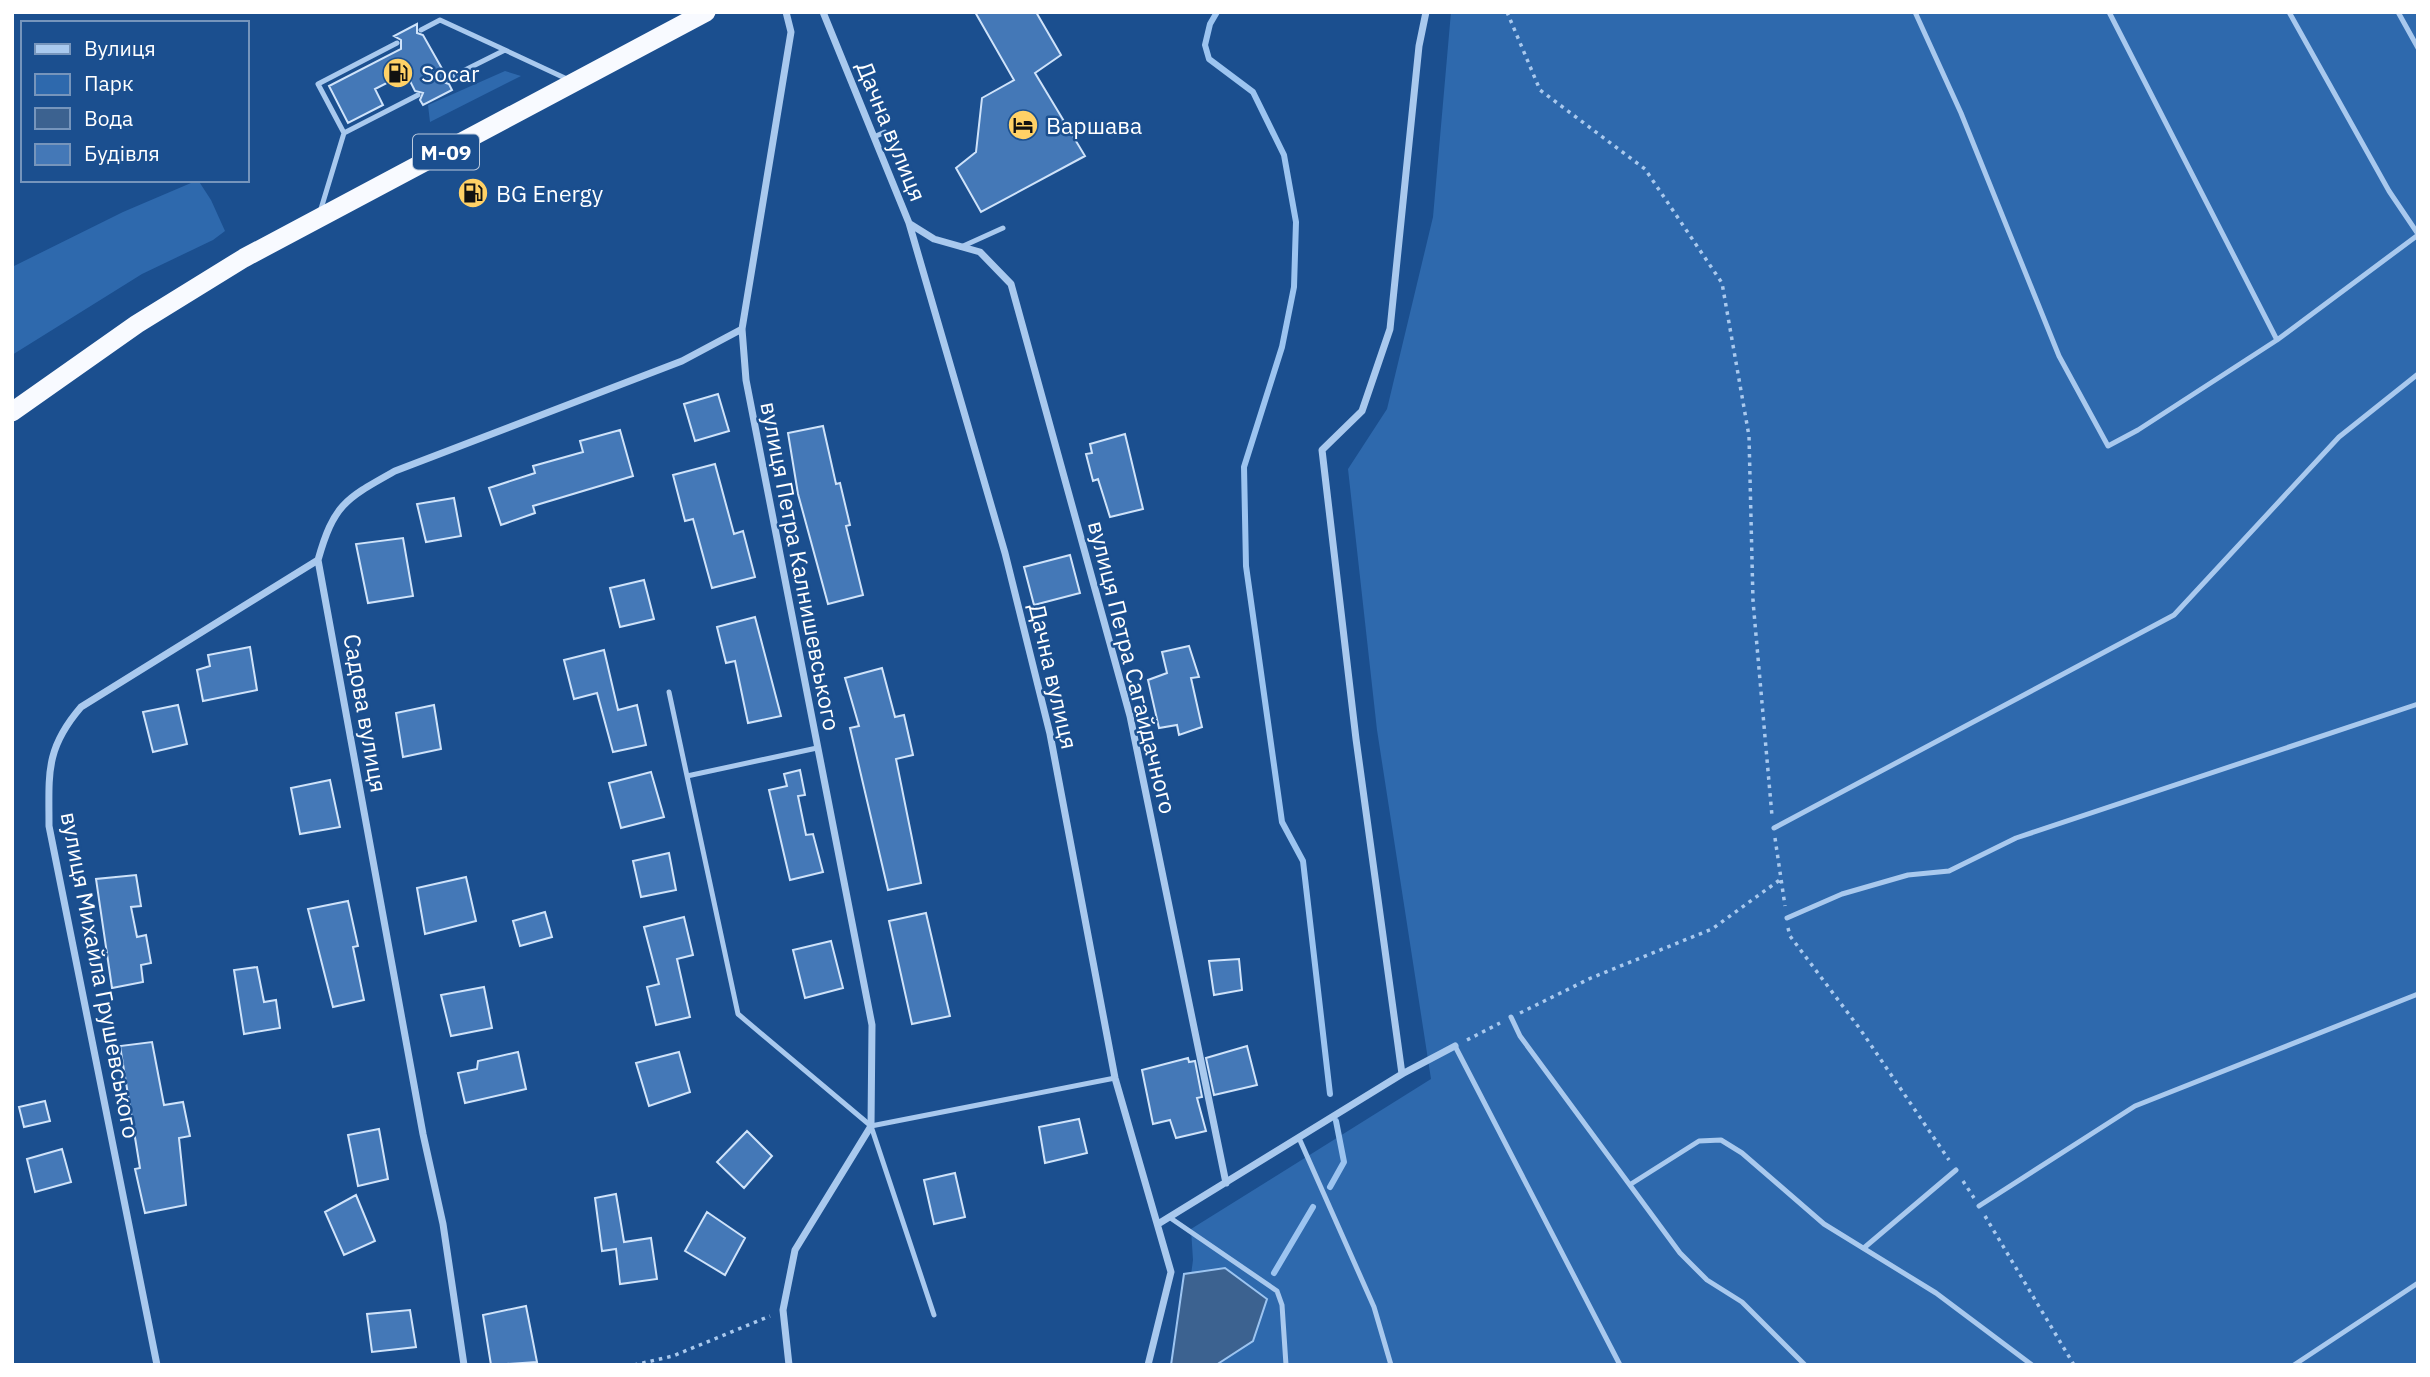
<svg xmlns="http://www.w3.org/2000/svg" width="2430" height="1377" viewBox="0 0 2430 1377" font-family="'IBM Plex Sans',sans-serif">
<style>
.green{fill:#2e69ad}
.water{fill:#3c6290;stroke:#9cc4f0;stroke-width:2}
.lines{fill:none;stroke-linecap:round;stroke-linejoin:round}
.stream{stroke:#9cc4f0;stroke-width:6}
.building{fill:#4478b7;stroke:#cfe3fa;stroke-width:2}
.path{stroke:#a9c9ee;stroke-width:3.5;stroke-dasharray:3.5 5;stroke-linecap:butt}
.service{stroke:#a9c9ee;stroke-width:5}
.minor{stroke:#a9c9ee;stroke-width:7}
.trunk{stroke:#f8faff;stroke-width:19}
.labels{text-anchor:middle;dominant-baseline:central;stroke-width:5;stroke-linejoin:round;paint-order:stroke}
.shield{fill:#1b4f8f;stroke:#bbcadd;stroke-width:2}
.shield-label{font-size:21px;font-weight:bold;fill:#fff}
.poi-label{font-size:23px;fill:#fff;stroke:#1b4f8f;text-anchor:start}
.street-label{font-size:23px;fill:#fff;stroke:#1b4f8f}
</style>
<rect width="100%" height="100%" fill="#1b4f8f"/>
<!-- green -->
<path class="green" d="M1451 12H2418V1365H1179L1193 1260 1191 1229 1431 1079 1377 730 1348 469 1387 409 1433 217Z
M505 71 521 76 430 122 428 105Z
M198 180 211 200 225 231 213 240 142 274 12 355V267L123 212Z"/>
<!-- water -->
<path class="water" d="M1225 1268 1267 1299 1253 1341 1216 1365H1171L1184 1274Z"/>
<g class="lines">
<!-- stream -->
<path class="stream" d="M1217 12 1210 24 1205 45 1209 59 1253 92 1284 155 1296 222 1294 287 1282 347 1244 467 1246 566 1282 822 1303 861 1330 1094
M1330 1187 1344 1162 1336 1121
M1274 1273 1313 1207"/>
</g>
<!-- building -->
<path class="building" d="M975 12H1036L1061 55 1035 73 1085 156 981 212 956 168 976 152 982 98 1014 80Z
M417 24V33L423 35 445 74 443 82 449 84 452 90 423 105 420 100 423 93 415 91 406 73 375 89 383 105 348 123 329 86 401 49V40L394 36Z
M718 394 729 431 695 441 684 404Z
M823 426 836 484 840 483 850 525 846 526 863 595 828 604 798 494 788 433Z
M620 430 633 476 533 506 535 513 501 525 489 488 535 473 533 466 583 452 580 441Z
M1125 434 1143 509 1110 517 1098 479 1093 481 1086 454 1092 453 1090 444Z
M715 464 734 534 743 531 755 577 712 588 693 519 685 521 673 475Z
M454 498 461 536 426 542 417 504Z
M403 538 413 596 368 603 356 544Z
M1070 555 1080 593 1034 605 1024 567Z
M644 580 654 619 620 627 610 588Z
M755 617 781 716 748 723 735 661 726 663 717 627Z
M1189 646 1199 677 1191 678 1202 727 1179 735 1177 725 1159 728 1148 680 1167 673 1162 652Z
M250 647 257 690 203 701 197 670 210 666 208 655Z
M604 650 618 710 637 705 646 745 613 752 597 693 574 699 564 660Z
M882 668 895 717 904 715 913 755 896 759 921 883 888 890 850 728 859 726 845 678Z
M178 705 187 744 153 752 143 712Z
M434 705 441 749 403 757 396 713Z
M800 770 805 795 798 796 806 835 813 834 823 872 790 880 769 790 787 786 784 774Z
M651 772 664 817 621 828 609 783Z
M330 780 340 827 300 834 291 788Z
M669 853 676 890 641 897 633 861Z
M136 875 141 906 131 907 137 937 146 935 151 963 141 965 143 982 112 988 96 879Z
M466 877 476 921 425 934 417 888Z
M348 901 358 946 353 947 364 1000 333 1007 308 909Z
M545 912 552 937 520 946 513 921Z
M926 913 950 1016 912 1024 889 921Z
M684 917 693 955 677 959 690 1017 656 1025 647 987 659 984 644 927Z
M831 941 843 988 805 998 793 950Z
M1239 959 1242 990 1214 995 1209 961Z
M257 967 264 1002 276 1000 280 1028 244 1034 234 970Z
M484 987 492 1028 451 1036 441 995Z
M152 1042 164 1105 183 1102 190 1136 179 1138 186 1205 145 1213 135 1169 140 1168 120 1046Z
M1247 1046 1257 1085 1214 1095 1206 1058Z
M518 1052 526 1089 465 1103 458 1073 477 1069 478 1061Z
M679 1052 690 1092 649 1106 636 1063Z
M1188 1058 1189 1062 1195 1061 1202 1097 1197 1098 1206 1131 1176 1138 1170 1120 1153 1124 1142 1070Z
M45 1101 50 1121 24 1127 19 1107Z
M1079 1119 1087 1153 1045 1163 1039 1127Z
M379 1129 388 1179 358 1186 348 1135Z
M747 1131 772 1156 744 1188 717 1162Z
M62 1149 71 1182 35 1192 27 1159Z
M955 1173 965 1217 934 1224 924 1180Z
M616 1194 624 1242 651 1238 657 1279 620 1284 616 1249 602 1251 595 1198Z
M356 1195 375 1241 344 1255 325 1212Z
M707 1212 745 1238 725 1275 685 1251Z
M526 1306 537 1362 491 1365 483 1315Z
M410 1310 416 1347 372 1352 367 1314Z"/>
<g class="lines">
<!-- path -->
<path class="path" d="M1507 12 1540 90 1645 169 1722 283 1749 436 1753 601 1772 816
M1775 838 1785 906
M1788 928 1790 936 1860 1029 1949 1160
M1520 1013 1591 978 1712 929 1781 879
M1467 1040 1500 1023
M1963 1181 1974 1198
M1985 1216 2074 1365
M634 1365 673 1356 770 1316"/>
<!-- service -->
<path class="service" d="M1915 12 1961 113 2059 356 2108 446 2138 430 2277 340 2418 235
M2109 12 2277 340
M2289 12 2389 191 2418 234
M2398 12 2418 48
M421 30 440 20 505 50
M447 79 505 50 567 79
M344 133 318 84 397 43
M874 137 885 132
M320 212 344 133 418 95
M961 247 1003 228
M669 692 738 1014 871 1126
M687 776 817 748
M1774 828 2174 615 2339 437 2418 374
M1787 918 1842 894 1908 875 1949 871 2016 838 2418 704
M1511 1017 1520 1036 1680 1253 1707 1280 1742 1302 1805 1365
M1455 1046 1620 1365
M871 1126 1115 1078
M871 1126 934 1315
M1299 1138 1374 1307 1391 1365
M1631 1184 1699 1141 1721 1140 1742 1153 1824 1224 1936 1293 2032 1365
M1979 1206 2135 1106 2418 994
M1169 1217 1277 1291 1282 1305 1286 1365
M1865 1247 1956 1170
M2294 1365 2418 1283"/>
<!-- minor -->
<path class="minor" d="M786 12 791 32 742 329 746 380 872 1025 871 1126 795 1250 783 1310 789 1365
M823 12 909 223 1005 553 1050 734 1115 1078 1171 1272 1148 1365
M910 224 934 239 980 252 1011 284 1130 716 1226 1183
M1402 1074 1356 739 1322 450 1362 411 1390 329 1419 46 1426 12
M1158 1224 1402 1074 1455 1046
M157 1365 49 826C49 773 45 749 81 707L318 560
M464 1365 443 1224 423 1134 318 560C334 504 345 499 395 471L682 361 742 329"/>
<!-- trunk -->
<path class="trunk" d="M12 412 137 324 244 258 706 12"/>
</g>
<!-- icons -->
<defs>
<g id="fuel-disc" transform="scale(1.575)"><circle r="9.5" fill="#ffd166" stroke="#1b4f8f"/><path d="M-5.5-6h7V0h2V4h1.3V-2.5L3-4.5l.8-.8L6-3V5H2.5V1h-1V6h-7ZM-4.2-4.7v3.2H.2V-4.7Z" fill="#111"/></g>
<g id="hotel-disc" transform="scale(1.575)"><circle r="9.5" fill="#ffd166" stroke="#1b4f8f"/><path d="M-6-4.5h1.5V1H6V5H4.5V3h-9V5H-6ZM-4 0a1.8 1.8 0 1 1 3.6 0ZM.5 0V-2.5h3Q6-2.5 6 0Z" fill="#111"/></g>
</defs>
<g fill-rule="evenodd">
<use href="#fuel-disc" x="398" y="73"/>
<use href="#hotel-disc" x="1023" y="125"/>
<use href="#fuel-disc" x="473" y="193"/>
</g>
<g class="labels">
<!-- shield labels -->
<rect class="shield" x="413" y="134.5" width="66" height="35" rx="5"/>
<g class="shield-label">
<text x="446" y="152">М-09</text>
</g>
<!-- poi labels -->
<g class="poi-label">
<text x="421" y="73">Socar</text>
<text x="1046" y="125">Варшава</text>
<text x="496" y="193">BG Energy</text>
</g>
<!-- street labels -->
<g class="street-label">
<text transform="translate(892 131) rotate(68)">Дачна вулиця</text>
<text transform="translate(801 566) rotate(79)">вулиця Петра Калнишевського</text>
<text transform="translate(1133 667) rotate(76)">вулиця Петра Сагайдачного</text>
<text transform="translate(1054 676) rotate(77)">Дачна вулиця</text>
<text transform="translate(366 713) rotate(80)">Садова вулиця</text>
<text transform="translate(101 975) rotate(79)">вулиця Михайла Грушевського</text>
</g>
</g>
<!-- border -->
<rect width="2430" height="1377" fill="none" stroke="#ffffff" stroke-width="28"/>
<!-- legend -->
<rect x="21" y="21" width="228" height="161" fill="#1b4f8f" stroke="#7695bc" stroke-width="2"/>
<rect x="35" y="44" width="35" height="10" fill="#a9c9ee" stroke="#7695bc" stroke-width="2"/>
<text x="84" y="56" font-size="21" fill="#ffffff">Вулиця</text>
<rect x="35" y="74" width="35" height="21" fill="#2e69ad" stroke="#7695bc" stroke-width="2"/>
<text x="84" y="91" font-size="21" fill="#ffffff">Парк</text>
<rect x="35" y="108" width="35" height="21" fill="#3c6290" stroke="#7695bc" stroke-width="2"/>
<text x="84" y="126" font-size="21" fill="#ffffff">Вода</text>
<rect x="35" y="144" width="35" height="21" fill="#4478b7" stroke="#7695bc" stroke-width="2"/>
<text x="84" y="161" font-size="21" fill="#ffffff">Будівля</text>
</svg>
